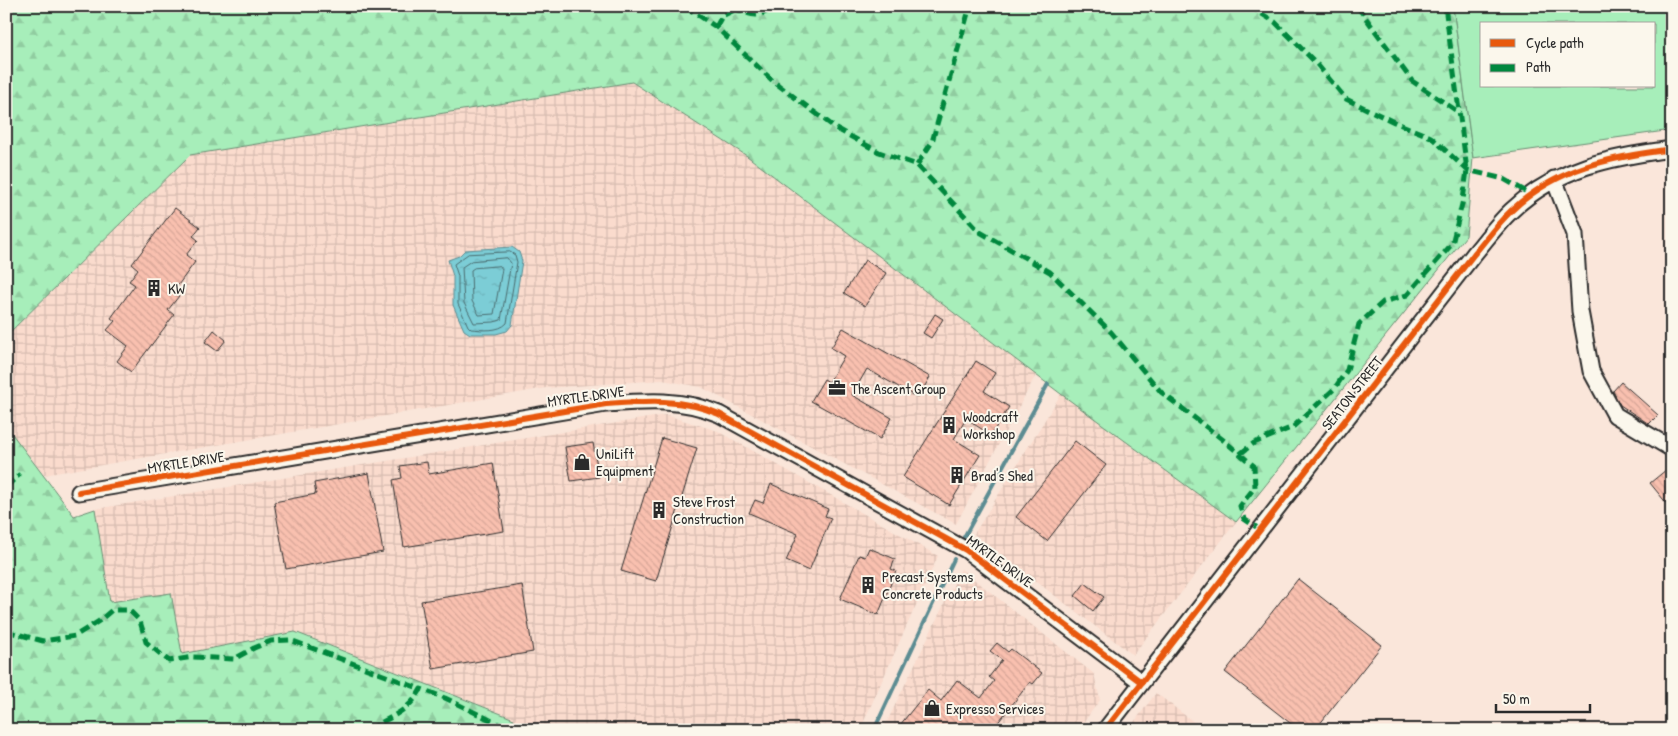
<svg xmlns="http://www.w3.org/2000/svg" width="1678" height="736" viewBox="0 0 1678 736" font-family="'Patrick Hand',sans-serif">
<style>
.industrial{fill:url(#industrial-grid)}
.forest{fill:url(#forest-firs);stroke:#698c72}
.pitch{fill:#a7eeba;stroke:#698c72;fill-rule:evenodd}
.water{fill:url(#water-ripples);stroke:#5c8c92}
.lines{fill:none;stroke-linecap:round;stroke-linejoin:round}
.shore{stroke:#4b6c6f;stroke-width:1}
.stream{stroke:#5c8c92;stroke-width:4}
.building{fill:url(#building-back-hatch);stroke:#2b2b2b}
.minor-casing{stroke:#2b2b2b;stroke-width:19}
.minor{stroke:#fbf7ec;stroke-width:15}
.quiet{stroke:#00873e;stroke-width:5;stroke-dasharray:10 5;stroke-linecap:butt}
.cycleway-casing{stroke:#fbf7ec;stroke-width:9}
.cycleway{stroke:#e8590c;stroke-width:6}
.labels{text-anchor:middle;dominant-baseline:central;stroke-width:4;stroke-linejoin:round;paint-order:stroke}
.poi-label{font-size:15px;fill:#2b2b2b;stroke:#fbf7ec;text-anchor:start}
.street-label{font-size:15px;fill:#2b2b2b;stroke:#fbf7ec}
</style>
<defs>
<pattern id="industrial-grid" width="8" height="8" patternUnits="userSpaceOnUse" patternTransform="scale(1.25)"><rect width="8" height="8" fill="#fadbcd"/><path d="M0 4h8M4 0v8" fill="none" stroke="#d6bcb0"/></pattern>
<pattern id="forest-firs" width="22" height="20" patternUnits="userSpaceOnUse" patternTransform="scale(1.25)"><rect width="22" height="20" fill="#a7eeba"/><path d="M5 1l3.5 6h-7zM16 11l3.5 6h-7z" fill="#90cca0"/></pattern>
<pattern id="water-ripples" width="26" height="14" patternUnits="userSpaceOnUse" patternTransform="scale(1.25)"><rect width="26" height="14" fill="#7ccdd6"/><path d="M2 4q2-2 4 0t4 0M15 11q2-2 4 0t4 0" fill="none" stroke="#6bb0b8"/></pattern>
<pattern id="building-back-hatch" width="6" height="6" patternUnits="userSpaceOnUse" patternTransform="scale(1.25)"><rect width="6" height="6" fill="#f9c0af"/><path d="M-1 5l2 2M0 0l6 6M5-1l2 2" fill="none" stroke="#d6a597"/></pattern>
</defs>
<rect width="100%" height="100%" fill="#fae6da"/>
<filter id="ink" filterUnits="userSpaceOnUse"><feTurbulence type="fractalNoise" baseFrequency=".02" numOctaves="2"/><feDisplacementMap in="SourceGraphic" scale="10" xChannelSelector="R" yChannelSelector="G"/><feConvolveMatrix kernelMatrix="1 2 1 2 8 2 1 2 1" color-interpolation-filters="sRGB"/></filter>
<g filter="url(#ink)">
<!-- industrial -->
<path class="industrial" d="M632 82 747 156 1036 375 956 524 701 387 662 380 546 388 44 475 6 426V336L190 155Z
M1061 394 1236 522 1133 655 974 534Z
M666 415 718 431 938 556 860 730H541L295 632 182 655 110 602 95 509Z
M961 569 1094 674 1100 700 1078 730H883Z
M1156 693 1204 730H1128Z"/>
<!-- forest -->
<path class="forest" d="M6 6H1453L1473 158 1466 236 1236 522 1061 394 747 156 632 82 190 155 6 336Z
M6 426 74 516 95 509 110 602 171 593 182 654 295 632 514 719 510 730H6Z"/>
<!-- pitch -->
<path class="pitch" d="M1453 6H1672V130L1473 158ZM1482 24H1654V86H1482Z"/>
<!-- water -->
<path class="water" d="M512 247 519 252 522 261 512 325 507 331 496 334H470L464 330 453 305V276L448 260 459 256 465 250Z"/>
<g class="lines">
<!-- shore -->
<path class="shore" d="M510 252 515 255 517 262 507 323C499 332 482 330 471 329L468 326 458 304V276L454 264 468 254Z
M507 258 511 263 501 320 494 322 474 323 464 303 462 267 471 261Z
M500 266 502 269 494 314 479 315 472 301 471 270 474 268Z"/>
<!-- stream -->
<path class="stream" d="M963 539 1048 384
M874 730 954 559"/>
</g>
<!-- building -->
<path class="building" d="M175 208 200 227 193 236 198 240 186 255 195 262 173 292 179 296 168 310 174 315 131 372 117 361 128 346 107 330 115 321 111 318 135 285 129 281 138 269 132 264Z
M865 260 886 273 865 306 844 293Z
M935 314 943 319 931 338 923 333Z
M843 328 930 377 918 398 867 369 852 395 892 418 880 439 811 401 824 379 829 382 844 356 831 348Z
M214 330 226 340 217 351 205 342Z
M976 361 995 373 984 391 1009 407 991 435 966 419 954 439 980 455 949 505 903 477Z
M1621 382 1658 415 1649 424 1620 405 1613 391Z
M662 438 697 448 656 581 621 571Z
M1075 441 1106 465 1047 541 1016 517Z
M593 443 599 477 571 481 565 447Z
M427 462 429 474 493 463 504 531 404 547 393 480 402 478 400 466Z
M1672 465V510L1650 483Z
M369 473 383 552 286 569 274 502 316 494 314 483Z
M771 484 828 509 825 516 831 518 809 571 786 561 798 534 749 513 755 500 763 503Z
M869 548 895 559 891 569 896 571 878 615 840 599 859 555 865 557Z
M1298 579 1382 645 1315 730H1299L1225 672Z
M1085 583 1104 597 1093 611 1075 596Z
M522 585 533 652 433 669 421 601Z
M997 643 1008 652 1011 649 1042 673 1033 684 1030 682 992 730H906L900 725 928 690 941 701 957 680 981 698 994 681 989 677 1002 660 990 651Z"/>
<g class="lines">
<!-- minor casing -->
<g class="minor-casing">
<path id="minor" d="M1554 179 1575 234 1580 311 1591 371 1615 415 1672 449
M79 492 606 404C645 401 683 398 719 414L966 550 1141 682
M1105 730 1474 254C1486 240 1497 224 1511 211 1557 167 1612 157 1672 149"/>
</g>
<!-- minor -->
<use href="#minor" class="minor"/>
<!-- quiet -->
<path class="quiet" d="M685 6 716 27 773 81 837 129 879 152 917 165 980 232 1050 272 1111 332 1161 392 1222 439 1254 466 1255 487 1240 506 1244 519 1261 530
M736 6V9C750 15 761 20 772 6
M1249 6 1275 22 1315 62 1346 99 1394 122 1431 137 1467 170 1504 179 1530 194
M1357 6 1412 81 1460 113
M716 27 722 16 736 9
M917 165 932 142 970 6
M1240 454 1254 443 1293 427 1335 388 1347 370 1359 324 1383 302 1407 295 1452 244 1463 200 1467 170 1445 6
M6 487 20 474
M6 631 43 641 75 636 99 621 112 610H129L140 621 146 642 169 661 193 657 234 659 254 648 271 641 290 640 421 689
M369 730C390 716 408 713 421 689L445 698 511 730"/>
<!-- cycleway casing -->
<g class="cycleway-casing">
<path id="cycleway" d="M79 492 606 404C645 401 683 398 719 414L966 550 1141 682
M1105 730 1474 254C1486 240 1497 224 1511 211 1557 167 1612 157 1672 149"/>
</g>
<!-- cycleway -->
<use href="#cycleway" class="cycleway"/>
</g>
</g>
<!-- icons -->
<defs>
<g id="building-bare" transform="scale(1.35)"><path d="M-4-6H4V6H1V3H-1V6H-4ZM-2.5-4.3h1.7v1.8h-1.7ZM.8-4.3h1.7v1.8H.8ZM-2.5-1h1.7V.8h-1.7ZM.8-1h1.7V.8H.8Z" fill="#2b2b2b" stroke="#fbf7ec" stroke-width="2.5" paint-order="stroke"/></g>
<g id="office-bare" transform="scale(1.35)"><path d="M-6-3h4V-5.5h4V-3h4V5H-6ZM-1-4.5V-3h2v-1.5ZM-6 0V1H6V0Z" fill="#2b2b2b" stroke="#fbf7ec" stroke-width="2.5" paint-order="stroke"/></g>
<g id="shop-bare" transform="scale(1.35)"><path d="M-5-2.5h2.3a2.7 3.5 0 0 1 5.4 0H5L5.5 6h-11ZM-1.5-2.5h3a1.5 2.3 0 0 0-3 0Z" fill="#2b2b2b" stroke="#fbf7ec" stroke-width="2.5" paint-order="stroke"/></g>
</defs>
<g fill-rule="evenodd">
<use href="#building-bare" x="154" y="288"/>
<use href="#office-bare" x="837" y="388"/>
<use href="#building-bare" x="949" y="425"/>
<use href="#shop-bare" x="582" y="462"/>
<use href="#building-bare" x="957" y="475"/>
<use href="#building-bare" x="659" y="510"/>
<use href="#building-bare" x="868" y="585"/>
<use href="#shop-bare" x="932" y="708"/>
</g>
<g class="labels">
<!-- poi labels -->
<g class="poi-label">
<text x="168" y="288">KW</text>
<text x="851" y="388">The Ascent Group</text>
<text x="963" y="416">Woodcraft<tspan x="963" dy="17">Workshop</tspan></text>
<text x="596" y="453">UniLift<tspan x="596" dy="17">Equipment</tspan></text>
<text x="971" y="475">Brad's Shed</text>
<text x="673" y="501">Steve Frost<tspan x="673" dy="17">Construction</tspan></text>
<text x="882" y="576">Precast Systems<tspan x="882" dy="17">Concrete Products</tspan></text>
<text x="946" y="708">Expresso Services</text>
</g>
<!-- street labels -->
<g class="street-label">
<text transform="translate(1352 393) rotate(-52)">SEATON STREET</text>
<text transform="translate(586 396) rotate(-8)">MYRTLE DRIVE</text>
<text transform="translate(186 462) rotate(-9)">MYRTLE DRIVE</text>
<text transform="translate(1000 561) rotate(36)">MYRTLE DRIVE</text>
</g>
</g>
<!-- margin -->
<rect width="1678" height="736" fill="none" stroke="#fbf7ec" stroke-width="25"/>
<rect x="12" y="12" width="1653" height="711" fill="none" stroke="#2b2b2b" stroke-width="2" filter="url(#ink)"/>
<!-- legend -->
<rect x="1480" y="22" width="175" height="65" fill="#fbf7ec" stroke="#a8a59f"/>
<rect x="1490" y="39" width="25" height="8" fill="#e8590c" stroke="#a8a59f"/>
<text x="1526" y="48" font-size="15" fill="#2b2b2b">Cycle path</text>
<rect x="1490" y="64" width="25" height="8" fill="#00873e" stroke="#a8a59f"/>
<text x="1526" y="72" font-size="15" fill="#2b2b2b">Path</text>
<!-- scale -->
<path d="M1496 704v8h94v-8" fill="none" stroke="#2b2b2b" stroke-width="2.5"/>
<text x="1503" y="704" font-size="15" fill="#2b2b2b" stroke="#fbf7ec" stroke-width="4" paint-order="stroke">50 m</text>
</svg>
